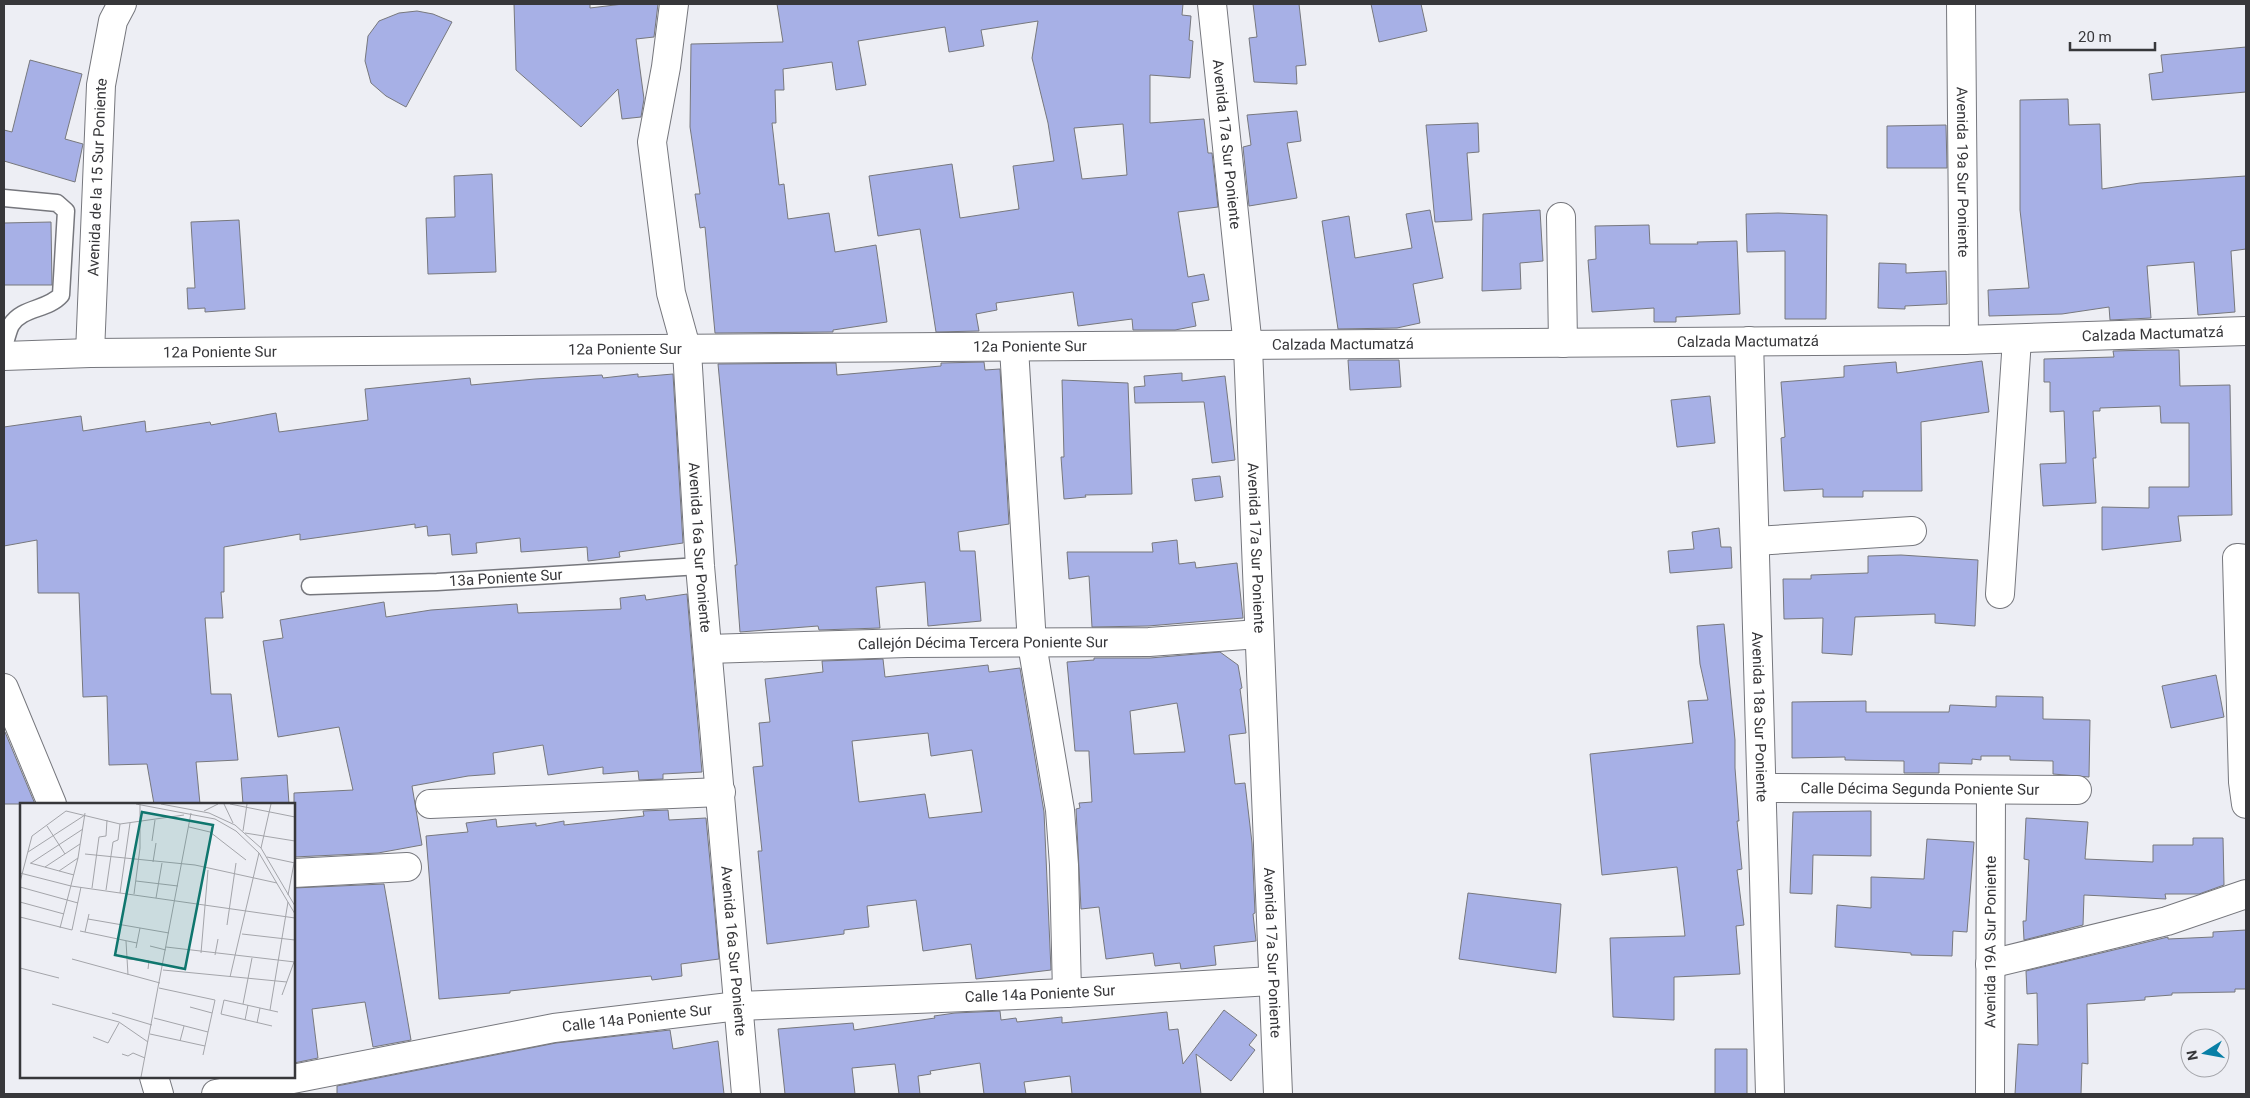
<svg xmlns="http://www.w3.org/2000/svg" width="2250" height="1098" viewBox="0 0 2250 1098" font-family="Roboto,sans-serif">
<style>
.building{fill:#a7b0e6;stroke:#77787d;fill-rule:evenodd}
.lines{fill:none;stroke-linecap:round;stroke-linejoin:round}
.service-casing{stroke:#76777d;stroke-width:19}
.minor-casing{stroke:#76777d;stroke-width:30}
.service{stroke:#fff;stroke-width:16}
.minor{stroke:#fff;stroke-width:28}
.labels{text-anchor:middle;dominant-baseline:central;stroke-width:5;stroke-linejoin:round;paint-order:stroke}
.street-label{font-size:15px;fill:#37373a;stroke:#edeef4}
.inset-road{fill:none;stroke:#a4a5aa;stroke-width:1}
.view{fill:#0f766e;fill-opacity:0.15;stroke:#0f766e;stroke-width:2.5}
.inset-edge{fill:none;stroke:#37373a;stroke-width:2.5}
</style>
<rect width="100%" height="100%" fill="#edeef4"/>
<!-- building -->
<path class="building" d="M514 4H590V8L623 4H658L654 37 636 39 644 99 641 117 622 119 618 89 581 127 516 70Z
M777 4H1183L1182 15 1191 16 1189 40 1193 41 1190 78 1150 75V123L1204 119 1208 153H1212L1218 207 1178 212 1188 277 1204 274 1209 300 1192 303 1196 326 1175 330H1133L1132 319 1078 326 1073 292 996 303 997 310 976 314 979 331 936 332 920 229 878 236 869 176 952 164 960 218 1019 209 1013 166 1054 161 1048 123 1032 58 1038 21 981 30 984 46 949 52 945 27 858 41 866 85 836 90 832 62 783 69 784 90H775L776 123H772L779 185 784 184 788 219 829 213 835 252 876 245 887 322 833 330V332L715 333 705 227 700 228 695 194H700L690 127 691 44 783 42ZM1123 124 1127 175 1082 179 1074 128Z
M1253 4H1299L1306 65 1296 66 1297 84 1254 82 1249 38 1257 37Z
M1371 4H1421L1427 31 1379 42Z
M417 11 433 14 452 22 406 107 386 96 371 83 365 61 368 36 379 21 399 13Z
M2246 47V92L2152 100 2149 74 2163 72 2161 55Z
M30 60 82 74 65 139 83 144 75 182 4 161V130L12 132Z
M2068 99 2069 125 2100 124 2102 189 2140 183 2246 176V249L2231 251 2235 312 2198 315 2194 262 2147 266 2151 318 2110 320 2109 307 2062 314 1989 316 1988 290 2029 288 2020 210V100Z
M1297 111 1301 141 1287 143 1297 198 1249 206 1243 147 1251 145 1247 115Z
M1478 123 1479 152 1467 153 1472 220 1435 222 1426 125Z
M1946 125 1947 168H1887V126Z
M492 174 496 272 428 274 426 218 455 217 454 176Z
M1430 210 1443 278 1413 284 1420 323 1397 328 1338 329 1322 221 1349 216 1355 258 1412 248 1406 214Z
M1540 210 1543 261 1520 263 1521 289 1482 291 1483 214Z
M1778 213 1827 215 1826 319H1785V251L1747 252 1746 214Z
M239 220 245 309 205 312V308L188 309 187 288H195L191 222Z
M51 222 52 285H4V223Z
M1649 225 1650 244H1698L1697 242 1737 241 1740 314 1676 317V322H1654V308L1592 312 1588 260 1596 259 1595 226Z
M1879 263 1906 264V273L1946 271 1947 304 1905 306V309L1878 308Z
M2154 350H2179L2180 386 2230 385 2232 515 2178 516 2181 541 2102 550V507L2149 508V487H2189V423H2161L2160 406 2100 408V411H2093L2096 458H2093L2096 503 2043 506 2040 464 2066 463 2064 411 2050 412V382H2044V359L2114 357 2113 351Z
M1348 360H1399L1401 387 1350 390Z
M1982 361 1989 412 1921 422 1922 491H1863V497H1823V489L1784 491 1781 438 1785 437 1781 382 1844 377V366L1896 362 1897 373Z
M984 362 985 370 1000 369 1009 524 958 532 960 551H975L981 621 928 626 925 582 876 587 880 628 819 630 818 626 740 632 735 565H737L718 364 836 363 837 375 941 366V363Z
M1182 373V381L1225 376 1235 460 1212 463 1204 402 1135 403 1134 387 1145 386 1144 376Z
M638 374V377L673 374 683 543 619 552 620 557 588 561 587 547 521 552 520 538 476 543 477 553 452 555 450 534 428 536 427 526 415 528V524L300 540V534L224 547V592H221L223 618H205L211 694H231L238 760 196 762 200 804H154L147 764 109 765 107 696 83 697 79 593H38L37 540 4 546V427L81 416 83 431 145 421 146 432 210 422 211 425 276 413 279 432 368 420 365 389 470 378 471 385 535 379 602 375 603 378Z
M1062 380 1128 383 1132 494 1085 495 1086 497 1064 499 1061 457H1064Z
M1710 396 1715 443 1677 447 1671 400Z
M1220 476 1223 497 1195 501 1192 479Z
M1719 528 1721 547H1731L1732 568 1670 573 1668 551 1694 549 1692 532Z
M1177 540 1179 564 1195 562 1196 568 1237 563 1243 618 1148 626 1092 627 1089 576 1069 579 1067 552H1153L1152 543Z
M1901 555 1978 560 1975 626 1935 623V614L1855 617 1852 655 1822 653 1823 618 1784 619 1783 579H1811V575L1868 573V556Z
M687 594 702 772 663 774V779L639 780 638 771 603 774V767L548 775 543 745 493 753 495 774 468 776 412 786 422 845 378 853 294 857V793L353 790 339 727 278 737 263 641 283 638 280 620 384 602 386 617 431 610 517 604 518 613 621 609 620 598 645 595 646 600Z
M1724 624 1735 740V768L1739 821H1737L1742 869 1737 870 1744 925 1736 926 1740 974 1674 977V1020L1613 1017 1610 938 1685 936 1677 867 1602 875 1590 754 1693 743 1688 701 1708 700 1700 664 1697 626Z
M1220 652 1238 665 1242 688 1240 689 1246 733 1229 735 1235 784 1245 783 1252 843 1255 913 1253 914 1256 941 1214 946 1216 965 1181 969 1180 963 1155 966 1153 953 1106 959 1099 907 1081 909 1076 809 1080 808 1079 803 1092 802 1089 754V751H1075L1067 662 1094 660V658H1150ZM1177 703 1185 752 1134 754 1130 711Z
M883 659 885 677 988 665 989 672 1020 668 1044 812 1051 970 976 979 971 944 923 951 916 900 867 906 869 927 844 930V934L767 944 758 851H762L753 767 763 766 759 723 770 722 765 679 823 672 822 661ZM928 733 931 756 972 750 982 812 929 818 925 794 859 802 852 741Z
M2216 675 2224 717 2171 728 2162 686Z
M1996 696 2043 697V719L2090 720 2089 777 2053 774V761L2010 760V756H1981V760L1972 759V764L1939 763V773H1904V761L1845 760V757L1792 758V702L1866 701V712H1949L1950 705 1996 707Z
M4 732H5L35 804H4Z
M287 775 289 804H243L241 778Z
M668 810 669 820 706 818 719 959 681 964 682 976 652 980 651 976 510 991V993L439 999 426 836 468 832 466 823 496 819 497 827 536 823V826L564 821V825L644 816 643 811Z
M1871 811V856L1813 855 1812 894 1790 893 1793 812Z
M2026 818 2088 822 2085 859 2153 862V845H2193V838H2223L2224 885 2199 894H2165L2166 899 2084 895 2083 925 2024 940 2023 921H2026L2029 860 2024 859Z
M1927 839 1974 842 1967 932 1953 931 1952 956 1911 955V953L1835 947 1837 905 1871 908V877L1924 879Z
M384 884 411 1040 373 1047 365 1002 312 1009 318 1058 294 1063V888Z
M1468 893 1561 904 1556 973 1459 959Z
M2246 930V989H2235V992L2172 993V995L2145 997V1000L2087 1004 2088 1064 2082 1063 2081 1094H2015L2018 1044 2038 1045 2037 993 2027 994 2026 971 2168 937V939L2213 937V932Z
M1224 1010 1257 1035 1249 1045 1255 1050 1231 1081 1196 1054 1201 1094H1072L1070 1076 1024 1082 1026 1094H984L980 1063 930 1071 931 1074 918 1076 920 1094H899L895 1064 852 1068 855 1094H785L778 1029 853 1023 854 1030 935 1018 934 1016 955 1013 1000 1011 1001 1020 1016 1018 1017 1022 1062 1017V1023L1167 1012 1169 1030 1178 1029 1183 1064Z
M670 1030 673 1049 718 1041 724 1094H337V1086L556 1043Z
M1715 1049H1747V1094H1715Z"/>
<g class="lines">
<!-- service casing -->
<g class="service-casing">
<g id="service">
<path d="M4 198 57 203 66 211 61 295C48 310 22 307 11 325 8 331 6 340 4 347"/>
<path id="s1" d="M310 586 437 582 700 566"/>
</g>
</g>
<!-- minor casing -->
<g class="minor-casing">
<g id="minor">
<path id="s2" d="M674 4 666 67 652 142 671 293 687 351 700 566 746 1094"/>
<path id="s3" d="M1212 4 1248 347 1278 1094"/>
<path id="s4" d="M1961 4 1964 340"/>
<path d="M1561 217 1563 343"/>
<path id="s5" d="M1749 341 1770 1094"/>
<path d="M1014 348 1032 644 1060 810 1064 865 1067 993"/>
<path id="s6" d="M90 353 101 85 113 21 122 4"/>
<path id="s7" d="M4 356 90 353 1964 340 2246 331"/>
<path d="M1755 541 1912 531"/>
<path d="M2246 559 2237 558 2243 782 2246 804"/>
<path d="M2000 594 2017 339"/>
<path id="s8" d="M708 649 907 643 1149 642 1259 634"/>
<path d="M4 688 52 804"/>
<path id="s9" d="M1762 788 2077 790"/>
<path d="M430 804 721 792"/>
<path d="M294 873 407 867"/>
<path d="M1990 964 2167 921 2246 894"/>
<path d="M154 1077 159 1094"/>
<path id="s10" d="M216 1094 554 1028 738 1006 1067 993 1272 981"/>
<path id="s11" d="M1990 1094 1991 790"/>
</g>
</g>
<!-- service -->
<use href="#service" class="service"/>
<!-- minor -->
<use href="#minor" class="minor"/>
</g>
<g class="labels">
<!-- street labels -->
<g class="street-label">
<text stroke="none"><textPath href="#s3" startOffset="141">Avenida 17a Sur Poniente</textPath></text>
<text stroke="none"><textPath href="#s4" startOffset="168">Avenida 19a Sur Poniente</textPath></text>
<text stroke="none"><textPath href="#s6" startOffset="176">Avenida de la 15 Sur Poniente</textPath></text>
<text stroke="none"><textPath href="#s7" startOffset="2149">Calzada Mactumatzá</textPath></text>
<text stroke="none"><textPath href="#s7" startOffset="1744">Calzada Mactumatzá</textPath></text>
<text stroke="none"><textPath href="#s7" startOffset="1339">Calzada Mactumatzá</textPath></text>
<text stroke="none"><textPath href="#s7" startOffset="1026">12a Poniente Sur</textPath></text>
<text stroke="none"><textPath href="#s7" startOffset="621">12a Poniente Sur</textPath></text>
<text stroke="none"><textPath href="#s7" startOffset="216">12a Poniente Sur</textPath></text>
<text stroke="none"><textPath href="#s2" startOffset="549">Avenida 16a Sur Poniente</textPath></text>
<text stroke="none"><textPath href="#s3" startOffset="546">Avenida 17a Sur Poniente</textPath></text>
<text stroke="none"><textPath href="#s1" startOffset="196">13a Poniente Sur</textPath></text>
<text stroke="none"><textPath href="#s8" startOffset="275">Callejón Décima Tercera Poniente Sur</textPath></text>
<text stroke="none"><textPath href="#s5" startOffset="376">Avenida 18a Sur Poniente</textPath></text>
<text stroke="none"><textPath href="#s9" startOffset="158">Calle Décima Segunda Poniente Sur</textPath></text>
<text stroke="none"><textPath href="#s11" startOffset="152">Avenida 19A Sur Poniente</textPath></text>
<text stroke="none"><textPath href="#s2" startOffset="954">Avenida 16a Sur Poniente</textPath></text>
<text stroke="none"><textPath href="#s3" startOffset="951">Avenida 17a Sur Poniente</textPath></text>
<text stroke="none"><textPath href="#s10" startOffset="832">Calle 14a Poniente Sur</textPath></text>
<text stroke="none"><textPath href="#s10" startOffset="428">Calle 14a Poniente Sur</textPath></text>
</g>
</g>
<!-- overview -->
<g transform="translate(20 803)">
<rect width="275" height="275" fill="#edeef4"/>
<path class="inset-road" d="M116 1 195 16 216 28 239 50 275 111M141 1 189 10 215 22 241 45 275 103M204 1 213 20M210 1 275 14M46 8 100 21 164 12M184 8 198 1M27 23 45 51M169 24 190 29 226 57M223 28 227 1M225 30 275 38M132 38 135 17M241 45 251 1M8 49 65 12M65 51 175 62 257 80M247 54 275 60M133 59 136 40M10 60 54 72M11 60 63 26M25 64 60 41M39 68 58 55M0 70 51 83 275 115M116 78 158 83M0 79 12 33 46 8M0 84 58 100M72 85 79 34 86 33 87 17M86 87 93 39 98 37 100 21M100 90 110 20M114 91 120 45V1M268 92 275 55M136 95 142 60M0 99 44 111M0 114 52 127 61 84M68 116 149 130M207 122 216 60M40 125 58 55 65 10M60 128 117 140M65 129 69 111M222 131 275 137M106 138 108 172M130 143 146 147M146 144 275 159M116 145 120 125M181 150 188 67M195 152 198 136M52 156 140 180M108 156 129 158 128 166M0 165 39 175M143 167 267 179M210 174 239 50M139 185 195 197 183 252M262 192 274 159M32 201 99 219 128 239M223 201 232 155M170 204 192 210M250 207 268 99M92 210 132 222M134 215 188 229M225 217 228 202M237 220 240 205M252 223 201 211 204 197 258 209M130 231 185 243M73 234 88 240 99 220M160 238 164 223M102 251 108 253 113 250 125 255M121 274 171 10"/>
<path class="view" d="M122 9 193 22 165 166 95 152Z"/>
<rect width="275" height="275" class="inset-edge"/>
</g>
<!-- border -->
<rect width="2250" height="1098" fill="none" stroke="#37373a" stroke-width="10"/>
<!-- north arrow -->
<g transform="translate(2205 1053) rotate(259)"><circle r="24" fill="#edeef4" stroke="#a4a5aa"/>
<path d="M0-4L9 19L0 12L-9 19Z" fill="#087fa6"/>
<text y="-8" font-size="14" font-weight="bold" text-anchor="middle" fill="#37373a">N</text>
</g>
<!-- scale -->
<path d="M2070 42v8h85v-8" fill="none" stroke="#37373a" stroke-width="2.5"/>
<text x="2078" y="42" font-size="15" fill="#37373a" stroke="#edeef4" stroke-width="4" paint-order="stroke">20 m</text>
</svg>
